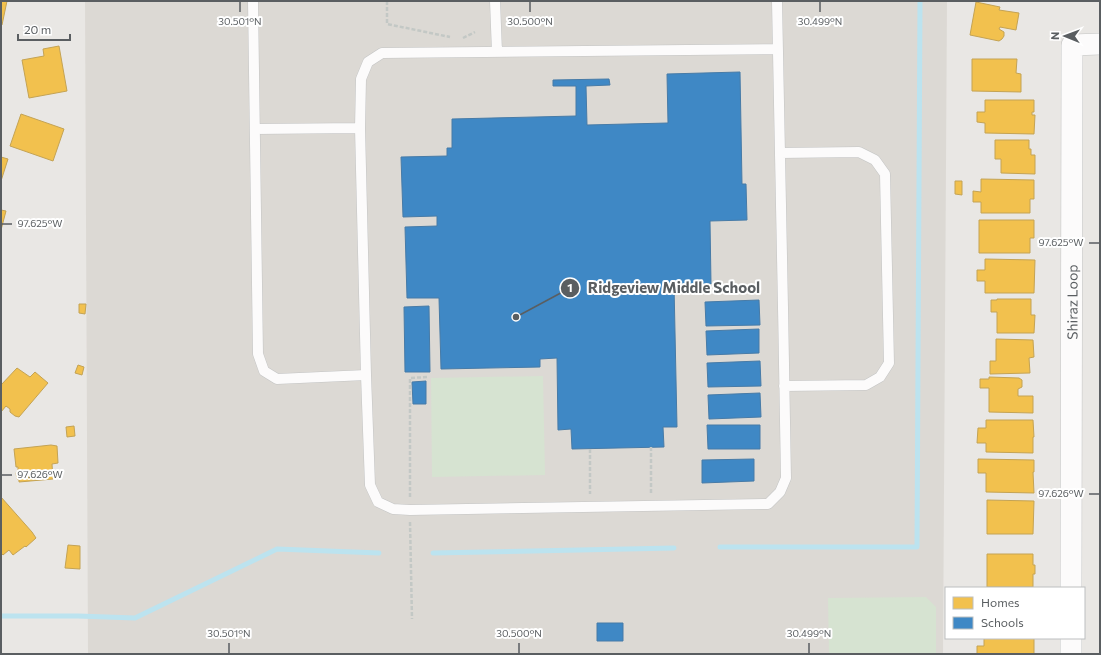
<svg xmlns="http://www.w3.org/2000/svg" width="1101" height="655" viewBox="0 0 1101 655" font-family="Commissioner,sans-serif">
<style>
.education{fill:#dcd9d4}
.green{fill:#d6e3d1}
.homes{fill:#f2c14e;stroke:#c4a354}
.schools{fill:#3f88c5;stroke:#477ba7}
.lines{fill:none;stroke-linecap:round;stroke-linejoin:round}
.stream{stroke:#bce3ef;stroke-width:5}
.lane-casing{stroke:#c3c4c4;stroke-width:11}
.street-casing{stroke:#c3c4c4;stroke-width:22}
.path{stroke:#c3c8c5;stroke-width:2.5;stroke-dasharray:4 2;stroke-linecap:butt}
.lane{stroke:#fcfbfb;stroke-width:10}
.street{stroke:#fcfbfb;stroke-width:21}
.ticks{fill:none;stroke:#5a5e61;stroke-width:1.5}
.labels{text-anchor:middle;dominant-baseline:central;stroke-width:4;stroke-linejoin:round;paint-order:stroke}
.street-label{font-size:14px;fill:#5a5e61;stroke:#fff}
.ticks-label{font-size:10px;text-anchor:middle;fill:#5a5e61;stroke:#fff;stroke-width:4;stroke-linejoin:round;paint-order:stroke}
.leader{fill:none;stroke:#5a5e61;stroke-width:1.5}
.callout-dot{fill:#5a5e61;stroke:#fff;stroke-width:1.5}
.mark-label{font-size:12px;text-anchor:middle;font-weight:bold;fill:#fff}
.callout-label{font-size:15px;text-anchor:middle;font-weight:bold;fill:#5a5e61;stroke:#fff;stroke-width:4;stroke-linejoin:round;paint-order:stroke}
</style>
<rect width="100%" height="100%" fill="#e9e7e4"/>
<!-- education -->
<path class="education" d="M85 1H947L943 654H88Z"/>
<!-- green -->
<path class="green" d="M543 376 545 475 432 477 431 378Z
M926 597 936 607V654H829L828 598Z"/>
<!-- homes -->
<path class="homes" d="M1 1H7L2 25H1Z
M976 2 1000 7 999 10 1019 13 1016 30 1000 27 999 29 1004 32V36L1002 39 999 41 970 35Z
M59 46 67 91 29 98 22 60 44 56 43 49Z
M972 59H1017L1016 73 1021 74V92L972 91Z
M985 100H1034V112H1032V115H1035L1034 134 985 133V123L977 122V112H985Z
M21 114 64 129 53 161 10 146Z
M995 140H1029V149H1031V155H1035V174L1001 173V159H995Z
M1 157 8 159 1 181Z
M981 179 1034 180V199H1030V213H981V202H973V191L981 192Z
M955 181H962V195L955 194Z
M1 210 6 211 1 230Z
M979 220H1034V238H1030V253H979Z
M985 259 1035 260 1034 293H985V281H977V270H985Z
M997 299H1031V315H1035L1034 333H997V312H991V300H997Z
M79 304H86L85 314 79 313Z
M996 339 1033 340 1034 357 1029 358 1030 373 990 374V361H996Z
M78 365 84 367 82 375 75 373Z
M17 368 30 377 35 372 48 383 19 417 15 416 10 412V409L6 406 1 412V385Z
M989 377 1019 378 1022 380V387L1018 389V396H1033V413L989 412V388H980V379H989Z
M986 420H1033L1034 437H1033V453L986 452V443H977L978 428H986Z
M74 426 75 436 67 437 66 427Z
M51 445 57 446 58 463 52 464 53 479 19 482V480L17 479 16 473 18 470V467H16L14 449Z
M978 459 1034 460V472H1033L1034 493 986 492V473H978Z
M1 497 32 532 36 538 26 547 25 546 13 555 9 550 3 555 1 553Z
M987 500 1034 501 1033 534H987Z
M68 545 80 546V569L65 568Z
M987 554H1033V565H1035V574H1033V587H987Z
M984 638H1034V654H977V646H984Z"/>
<!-- schools -->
<path class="schools" d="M740 72 742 184H746L747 220 710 221 711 284 674 285 677 427H663L664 447 572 449 571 429 558 430 557 358 540 359V367L441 369 439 298H407L405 227 437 226V216L403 217 401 157 447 156V148H452V119L576 116V86H553V80L609 79 610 85 586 86 587 125 668 123 667 74Z
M759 300 760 325 706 326 705 302Z
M429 306 430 372H405L404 307Z
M759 329V353L707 355 706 331Z
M760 361 761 386 708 387 707 363Z
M426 381V404H413L412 382Z
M760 393 761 417 709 419 708 395Z
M707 425H760V449H708Z
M754 459V481L702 483V460Z
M597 623H623V641H597Z"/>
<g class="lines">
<!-- stream -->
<path class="stream" d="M720 547H917L920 1
M433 553 674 548
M1 616H78L135 618 277 549 379 553"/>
<!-- lane casing -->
<g class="lane-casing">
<path id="lane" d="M253 1 258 354 264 371 277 379 366 375
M495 1 497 52
M777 1C781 160 783 319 786 478L780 492 768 504 410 510 393 509 378 502 370 485 366 375 360 128 361 79 368 62 382 53 778 49
M255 129 360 128
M780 153 859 152 875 160 885 174 889 363 880 377 866 385 784 386"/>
</g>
<!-- street casing -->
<g class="street-casing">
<g id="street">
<path id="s1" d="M1071 588 1072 45 1100 44"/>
<path d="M1071 654V638"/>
</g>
</g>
<!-- path -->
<path class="path" d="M387 1V24L450 37
M463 38 475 32
M590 449V494
M651 493V447
M410 497V378L428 377
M410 522 412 619"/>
<!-- lane -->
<use href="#lane" class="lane"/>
<!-- street -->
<use href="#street" class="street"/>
</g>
<!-- ticks -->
<path class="ticks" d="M240 12V2M530 12V2M820 12V2M2 224H12M1089 243H1099M2 475H12M1089 494H1099M229 653V643M519 653V643M809 653V643"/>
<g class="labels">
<!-- street labels -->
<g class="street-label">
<text stroke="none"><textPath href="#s1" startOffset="286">Shiraz Loop</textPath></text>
</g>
</g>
<g class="ticks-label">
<text x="240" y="25">30.501°N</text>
<text x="530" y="25">30.500°N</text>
<text x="820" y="25">30.499°N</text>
<text x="40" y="227">97.625°W</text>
<text x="1061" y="246">97.625°W</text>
<text x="40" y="478">97.626°W</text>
<text x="1061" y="497">97.626°W</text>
<text x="229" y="637">30.501°N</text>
<text x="519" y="637">30.500°N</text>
<text x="809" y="637">30.499°N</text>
</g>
<!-- callouts -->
<path class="leader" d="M516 317L570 288"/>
<g class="callout-dot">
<circle cx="516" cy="317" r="4"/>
<circle cx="570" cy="288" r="10"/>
</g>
<g class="mark-label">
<text x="570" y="292">1</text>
</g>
<g class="callout-label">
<text x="674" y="293">Ridgeview Middle School</text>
</g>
<!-- border -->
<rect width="1101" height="655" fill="none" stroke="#5a5e61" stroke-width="4"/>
<!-- legend -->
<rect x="945" y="587" width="140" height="52" fill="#ffffff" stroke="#bdbfc0"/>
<rect x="953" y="597" width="20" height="12" fill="#f2c14e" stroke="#bdbfc0"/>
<text x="981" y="607" font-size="12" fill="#5a5e61">Homes</text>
<rect x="953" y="617" width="20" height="12" fill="#3f88c5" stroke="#bdbfc0"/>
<text x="981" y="627" font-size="12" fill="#5a5e61">Schools</text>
<!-- north arrow -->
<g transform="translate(1065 36) rotate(271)" stroke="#ffffff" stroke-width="3" paint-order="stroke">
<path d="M0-3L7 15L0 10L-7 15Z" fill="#5a5e61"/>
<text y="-6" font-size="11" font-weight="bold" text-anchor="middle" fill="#5a5e61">N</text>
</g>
<!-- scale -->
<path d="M18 34v6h52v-6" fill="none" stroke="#5a5e61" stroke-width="2"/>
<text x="24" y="34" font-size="12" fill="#5a5e61" stroke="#ffffff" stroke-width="3" paint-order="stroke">20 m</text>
</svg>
